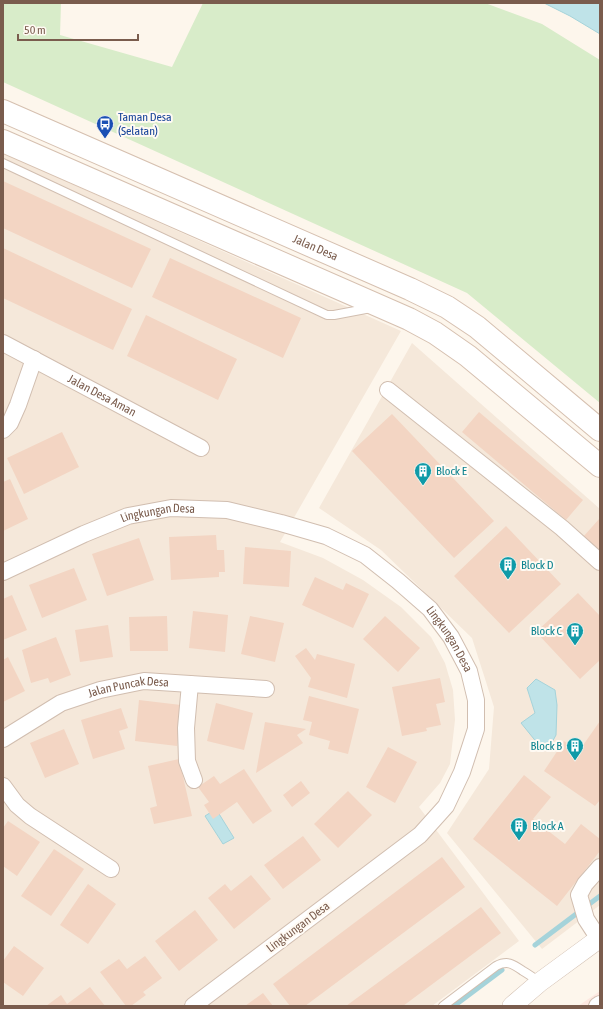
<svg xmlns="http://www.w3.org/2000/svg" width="603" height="1009" viewBox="0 0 603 1009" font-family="'Asap Condensed',sans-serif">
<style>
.residential{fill:#f5e8da}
.commercial{fill:#fde8e0}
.green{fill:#d8ecc9}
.water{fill:#bfe3e8;stroke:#a5d3da}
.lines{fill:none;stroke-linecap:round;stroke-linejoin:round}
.stream{stroke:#a5d3da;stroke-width:5}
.building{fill:#f3d5c3}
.service-casing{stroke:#d1beb0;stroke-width:10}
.minor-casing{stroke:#d1beb0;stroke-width:18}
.tertiary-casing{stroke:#d1beb0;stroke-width:20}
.secondary-casing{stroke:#d6c0b0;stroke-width:24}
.service{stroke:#fff;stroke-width:8}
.minor{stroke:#fff;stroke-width:16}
.tertiary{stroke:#fff;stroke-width:19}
.secondary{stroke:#fff;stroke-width:22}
.labels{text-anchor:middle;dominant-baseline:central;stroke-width:4;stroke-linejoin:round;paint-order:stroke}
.transit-label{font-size:12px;fill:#164399;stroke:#fffaf3;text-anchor:start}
.street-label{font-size:12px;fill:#7a5c4d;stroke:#fffaf3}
.culture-label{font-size:12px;fill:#0d838f;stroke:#fffaf3;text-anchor:start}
</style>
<rect width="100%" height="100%" fill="#fdf6ec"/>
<!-- residential -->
<path class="residential" d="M3 153 401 331 280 542 323 558 363 580 401 607 431 637 445 663 453 690 455 720 450 764 440 783 419 807 519 941 432 1006H3Z
M412 343 600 509V905L542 949 447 833 489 769 494 707 472 638 381 550 319 508Z"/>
<!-- commercial -->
<path class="commercial" d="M600 991V1006H578Z"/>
<!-- green -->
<path class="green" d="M3 3H61L60 35 172 67 203 3H485L542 24 600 60V403L467 293 3 82Z"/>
<!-- water -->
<path class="water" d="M544 3H600V34L570 16Z
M536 679 555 690 557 705 556 735 550 746 538 744 521 723 535 713 527 688Z
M216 809 234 838 223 844 205 816Z"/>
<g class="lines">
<!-- stream -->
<path class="stream" d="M535 945 600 896
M454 1006 502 970"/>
</g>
<!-- building -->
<path class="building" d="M3 181 151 249 132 288 3 228Z
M3 248 132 309 113 350 3 298Z
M170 258 301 318 283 358 152 297Z
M146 315 237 359 218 400 127 356Z
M479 412 583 500 566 520 462 432Z
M392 414 494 521 454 558 352 451Z
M62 432 79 467 24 494 7 458Z
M10 479 28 519 3 531V482Z
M600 518V552L583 537Z
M506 526 561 584 509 633 454 576Z
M216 535 217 550H224L225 572H219V577L171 580 169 537Z
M139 538 154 580 107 596 92 554Z
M245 547 291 551 289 587 243 584Z
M74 568 87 600 42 618 29 585Z
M315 577 343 590 346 583 369 594 353 628 302 605Z
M578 593 600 616V660L580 679 536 632Z
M12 595 27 630 3 640V599Z
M193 611 228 615 225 652 189 648Z
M167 616 168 651H130L129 617Z
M250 616 284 623 275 662 241 654Z
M385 616 420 648 398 672 363 639Z
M108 625 113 657 80 662 75 630Z
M56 637 71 675 50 683 48 678 31 683 22 650Z
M306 648 315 660 317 654 355 664 347 698 308 687 311 678 295 656Z
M8 657 25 691 3 702V660Z
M440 678 445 702 436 704 441 725 426 728 427 731 402 736 392 687Z
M309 696 359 709 348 754 328 749 330 741 309 735 312 722 303 720Z
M139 700 181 705 177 746 135 741Z
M216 703 253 713 244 750 207 741Z
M121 708 128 728 119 731 125 749 93 759 81 720Z
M600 721V800L595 806 544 771 564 741 579 751Z
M265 722 306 729 297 735 303 743 256 773Z
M64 729 79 764 45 778 30 743Z
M388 747 417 762 395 803 366 787Z
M179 759 192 816 154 824 150 808 157 806 148 766Z
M244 769 272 811 253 824 237 802 213 819 204 805 209 802 198 787 214 776 220 784Z
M524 775 551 797 533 819 565 844 581 824 600 839V851L557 906 473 839Z
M301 781 310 793 292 807 283 795Z
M348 791 372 815 338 848 314 824Z
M8 821 40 842 17 876 3 866V828Z
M303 836 321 860 283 889 264 865Z
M54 849 84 869 51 916 21 896Z
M442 857 465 887 305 1006H290L273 984Z
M251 875 271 899 234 929 208 898 225 884 231 891Z
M88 884 116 904 88 944 60 925Z
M481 907 501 933 403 1006H346Z
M195 910 218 940 179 971 155 941Z
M14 946 44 968 23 996 3 982V961Z
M145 956 162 978 143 992 146 995 131 1006H126L100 972 119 959 127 969Z
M90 987 105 1006H46L61 995 67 1004Z
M263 993 273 1006H245Z"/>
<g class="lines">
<!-- service casing -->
<g class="service-casing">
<path id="service" d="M3 163 327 315H334L371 308
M443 1006 496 966C508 960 513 964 523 971 528 974 534 978 540 982"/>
</g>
<!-- minor casing -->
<g class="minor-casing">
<g id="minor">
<path id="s1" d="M3 343 201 448"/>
<path d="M388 390 562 528 600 562"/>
<path d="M3 430 10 423 18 405 34 359"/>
<path id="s2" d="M3 572 84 534 128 516 171 508 227 510 281 523 326 536 365 555 398 581 430 609 451 637 469 671 476 700V729L462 772 446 806 420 835 193 1006"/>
<path d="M190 684 186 728 187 761 194 780"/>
<path id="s3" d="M3 739 61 703 100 690 144 681 266 689"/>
<path d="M3 786 17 805 30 816 111 869"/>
<path d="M599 939 586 919 579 895 585 884 600 867"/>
<path d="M597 1006 600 1004"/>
</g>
</g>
<!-- tertiary casing -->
<g class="tertiary-casing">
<path id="tertiary" d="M512 1006 540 982 600 938"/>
</g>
<!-- secondary casing -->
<g class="secondary-casing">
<g id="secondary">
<path id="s4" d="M3 111 410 289 447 307 477 327 600 430"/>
<path d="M3 141 409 319 435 333 468 356 600 466"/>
</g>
</g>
<!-- service -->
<use href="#service" class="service"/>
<!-- minor -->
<use href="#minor" class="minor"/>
<!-- tertiary -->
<use href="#tertiary" class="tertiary"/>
<!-- secondary -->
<use href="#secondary" class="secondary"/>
</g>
<!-- icons -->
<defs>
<g id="bus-pin" transform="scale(0.9)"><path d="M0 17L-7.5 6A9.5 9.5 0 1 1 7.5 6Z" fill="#1a4fb4" stroke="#fffaf3"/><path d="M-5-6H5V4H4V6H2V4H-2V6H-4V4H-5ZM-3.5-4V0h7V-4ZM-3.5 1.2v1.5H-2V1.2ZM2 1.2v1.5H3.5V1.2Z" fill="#fff"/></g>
<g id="building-pin" transform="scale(0.9)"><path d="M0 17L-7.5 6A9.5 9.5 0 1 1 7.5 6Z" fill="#0f9aa8" stroke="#fffaf3"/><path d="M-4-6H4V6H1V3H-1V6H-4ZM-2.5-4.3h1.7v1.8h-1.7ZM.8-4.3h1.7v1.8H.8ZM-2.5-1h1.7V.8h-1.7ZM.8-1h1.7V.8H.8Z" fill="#fff"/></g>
</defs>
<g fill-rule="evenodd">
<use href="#bus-pin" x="105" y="124"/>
<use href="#building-pin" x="423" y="471"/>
<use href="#building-pin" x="508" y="565"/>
<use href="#building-pin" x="575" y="631"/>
<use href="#building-pin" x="575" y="746"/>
<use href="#building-pin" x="519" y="826"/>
</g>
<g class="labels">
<!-- transit labels -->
<g class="transit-label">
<text x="118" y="117">Taman Desa<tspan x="118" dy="14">(Selatan)</tspan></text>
</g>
<!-- street labels -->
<g class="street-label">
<text stroke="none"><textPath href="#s4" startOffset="341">Jalan Desa</textPath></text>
<text stroke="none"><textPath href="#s1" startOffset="112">Jalan Desa Aman</textPath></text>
<text stroke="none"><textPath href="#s2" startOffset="167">Lingkungan Desa</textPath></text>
<text stroke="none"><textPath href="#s2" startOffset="503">Lingkungan Desa</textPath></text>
<text stroke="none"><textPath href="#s3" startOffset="138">Jalan Puncak Desa</textPath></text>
<text transform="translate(298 927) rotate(-37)">Lingkungan Desa</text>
</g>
<!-- culture labels -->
<g class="culture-label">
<text x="436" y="471">Block E</text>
<text x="521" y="565">Block D</text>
<text x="562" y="631" text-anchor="end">Block C</text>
<text x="562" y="746" text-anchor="end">Block B</text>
<text x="532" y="826">Block A</text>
</g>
</g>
<!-- border -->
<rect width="603" height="1009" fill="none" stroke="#7a5c4d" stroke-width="8"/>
<!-- scale -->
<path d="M18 34v6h120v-6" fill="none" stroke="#7a5c4d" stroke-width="2"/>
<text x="24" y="34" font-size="12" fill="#7a5c4d" stroke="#fffaf3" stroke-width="3" paint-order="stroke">50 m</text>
</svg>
